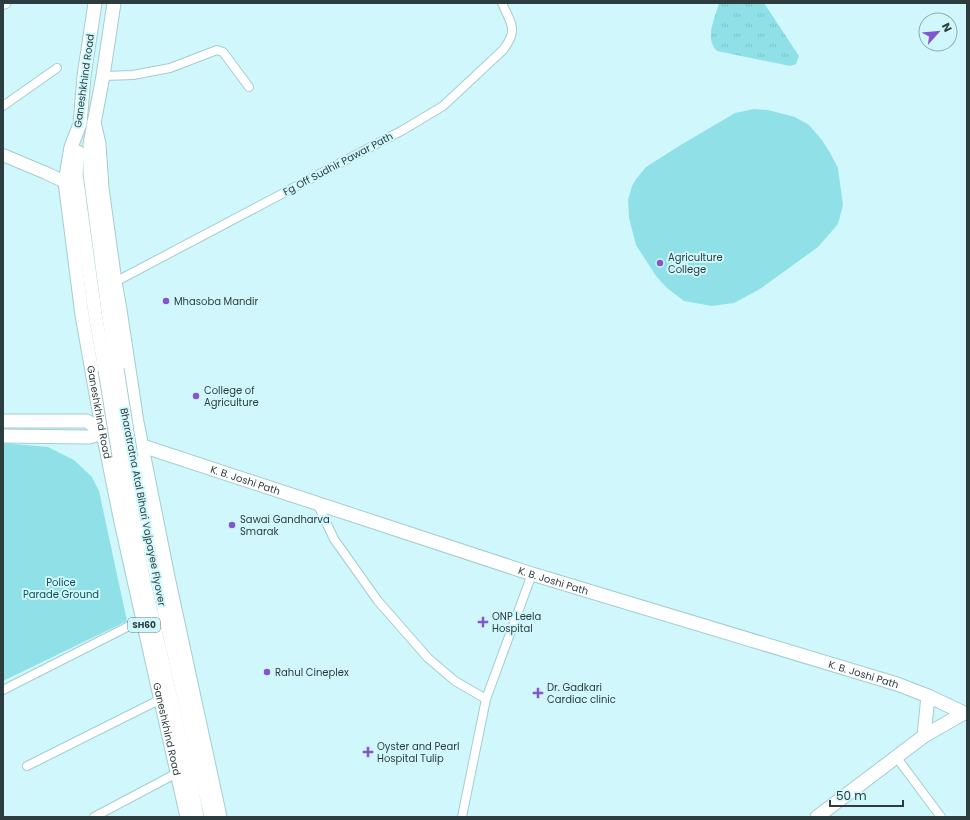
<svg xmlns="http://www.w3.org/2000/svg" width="970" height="820" viewBox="0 0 970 820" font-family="Poppins,sans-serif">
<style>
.grass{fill:url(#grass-tufts)}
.park{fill:#90e0e8}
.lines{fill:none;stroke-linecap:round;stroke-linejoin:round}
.minor-casing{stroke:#a5ccd0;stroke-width:10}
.secondary-casing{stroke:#a5ccd0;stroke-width:14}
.primary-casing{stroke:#a5ccd0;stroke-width:15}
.minor{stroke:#fff;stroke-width:8}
.secondary{stroke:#fff;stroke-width:12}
.primary{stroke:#fff;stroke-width:13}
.primary-bridge-casing{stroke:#a5ccd0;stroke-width:15;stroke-linecap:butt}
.primary-bridge{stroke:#fff;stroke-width:13}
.poi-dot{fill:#8355ce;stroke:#d0f8fc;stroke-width:1.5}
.labels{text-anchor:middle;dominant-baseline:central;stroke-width:4;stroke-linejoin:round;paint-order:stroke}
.shield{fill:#d0f8fc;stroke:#5e7578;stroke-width:1}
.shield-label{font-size:9px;font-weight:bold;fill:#2d3d3f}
.street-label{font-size:10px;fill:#2d3d3f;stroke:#d0f8fc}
.poi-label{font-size:10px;fill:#2d3d3f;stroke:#d0f8fc;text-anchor:start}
.park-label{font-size:10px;fill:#0b5157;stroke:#d0f8fc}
</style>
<defs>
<pattern id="grass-tufts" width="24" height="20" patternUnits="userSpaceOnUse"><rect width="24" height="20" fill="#90e0e8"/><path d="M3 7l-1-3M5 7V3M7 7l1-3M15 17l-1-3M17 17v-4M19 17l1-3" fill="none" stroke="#7cc1c8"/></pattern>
</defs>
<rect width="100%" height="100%" fill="#d0f8fc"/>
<!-- grass -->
<path class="grass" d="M719 3H764L799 56 796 64 790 66 717 51C704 38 715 19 719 3Z"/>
<!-- park -->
<path class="park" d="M754 109 768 110 795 117 809 125 822 140 829 151 838 168 839 176 843 205 838 224 818 247 760 289 734 303 712 306 684 301 667 288 656 276 636 245 629 218 628 200 632 186 636 179 646 167 679 146 735 113Z
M3 443 48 447 74 460 92 477 99 491 127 621 3 681Z"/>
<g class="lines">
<!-- minor casing -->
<g class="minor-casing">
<path id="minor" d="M3 5 6 4
M103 76 133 75 170 68 217 50 223 52 249 87
M3 106 57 68
M115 282 403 130 443 106 503 50C519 29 511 24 502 3
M317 503 334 539 378 601 428 658 455 681 486 699
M3 690 143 619
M897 758 941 817
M27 766 161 699
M94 817 177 773
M462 817 486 699 532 574"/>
</g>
<!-- secondary casing -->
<g class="secondary-casing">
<path id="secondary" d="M3 155 46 173 65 182"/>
</g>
<!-- primary casing -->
<g class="primary-casing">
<g id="primary">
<path id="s1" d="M95 3 84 76 80 124 71 147 65 182 82 315 103 433 121 522 187 817"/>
<path d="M114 3 103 76 90 144V174L108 311 117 369"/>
<path d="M94 122 99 144 102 188 115 282 120 310 137 422 168 577 220 817"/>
<path d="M78 152 76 174 95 313 105 370"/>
<path id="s2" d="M3 421H87L103 433 532 574 897 684 928 696 964 713"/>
<path d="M3 436 89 437 103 433"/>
<path d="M119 456 144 582 191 785 197 817"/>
<path d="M131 457 157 579 211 817"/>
<path d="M924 736 928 696"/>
<path d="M817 817 924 736 964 713"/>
</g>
</g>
<!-- minor -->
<use href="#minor" class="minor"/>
<!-- secondary -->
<use href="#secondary" class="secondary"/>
<!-- primary -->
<use href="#primary" class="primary"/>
<!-- primary-bridge casing -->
<g class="primary-bridge-casing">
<path id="primary-bridge" d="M117 369 131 457
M105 370 119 456"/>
</g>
<!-- primary-bridge -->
<use href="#primary-bridge" class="primary-bridge"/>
</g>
<!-- markers -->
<g class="poi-dot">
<circle cx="660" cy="263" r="4"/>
<circle cx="166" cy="301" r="4"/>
<circle cx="196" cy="396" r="4"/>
<circle cx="232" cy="525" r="4"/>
<path d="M481 616h4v4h4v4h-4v4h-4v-4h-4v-4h4z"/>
<circle cx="267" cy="672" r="4"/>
<path d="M536 687h4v4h4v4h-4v4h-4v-4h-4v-4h4z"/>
<path d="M366 746h4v4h4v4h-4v4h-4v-4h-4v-4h4z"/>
</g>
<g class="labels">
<!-- shield labels -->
<rect class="shield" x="128" y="618" width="32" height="14" rx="3"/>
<g class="shield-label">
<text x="144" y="625">SH60</text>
</g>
<!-- street labels -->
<g class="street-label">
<text transform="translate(84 81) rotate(-82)">Ganeshkhind Road</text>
<text transform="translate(338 164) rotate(-28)">Fg Off Sudhir Pawar Path</text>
<text stroke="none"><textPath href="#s1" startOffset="415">Ganeshkhind Road</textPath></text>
<text stroke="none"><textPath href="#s2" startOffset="254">K. B. Joshi Path</textPath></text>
<text transform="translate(143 507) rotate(79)">Bharatratna Atal Bihari Vajpayee Flyover</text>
<text stroke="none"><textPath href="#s2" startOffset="578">K. B. Joshi Path</textPath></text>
<text stroke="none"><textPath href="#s2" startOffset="902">K. B. Joshi Path</textPath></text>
<text stroke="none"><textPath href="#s1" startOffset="739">Ganeshkhind Road</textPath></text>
</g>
<!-- poi labels -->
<g class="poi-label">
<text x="668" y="257">Agriculture<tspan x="668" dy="12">College</tspan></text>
<text x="174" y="301">Mhasoba Mandir</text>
<text x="204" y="390">College of<tspan x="204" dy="12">Agriculture</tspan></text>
<text x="240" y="519">Sawai Gandharva<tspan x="240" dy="12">Smarak</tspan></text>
<text x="492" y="616">ONP Leela<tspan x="492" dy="12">Hospital</tspan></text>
<text x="275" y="672">Rahul Cineplex</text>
<text x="547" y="687">Dr. Gadkari<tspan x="547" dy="12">Cardiac clinic</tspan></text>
<text x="377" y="746">Oyster and Pearl<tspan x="377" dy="12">Hospital Tulip</tspan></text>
</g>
<!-- park labels -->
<g class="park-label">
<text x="61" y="582">Police<tspan x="61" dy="12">Parade Ground</tspan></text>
</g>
</g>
<!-- border -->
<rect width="970" height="820" fill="none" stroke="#2d3d3f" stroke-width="8"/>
<!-- north arrow -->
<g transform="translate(938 32) rotate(63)"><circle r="19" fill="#d0f8fc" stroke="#8fadb0"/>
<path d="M0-3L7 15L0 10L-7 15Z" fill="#8355ce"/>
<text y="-6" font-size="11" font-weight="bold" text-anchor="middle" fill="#2d3d3f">N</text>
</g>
<!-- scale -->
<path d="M830 800v6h73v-6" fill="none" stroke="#2d3d3f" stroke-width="2"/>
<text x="836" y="800" font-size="12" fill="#2d3d3f" stroke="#d0f8fc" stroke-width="3" paint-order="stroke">50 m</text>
</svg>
